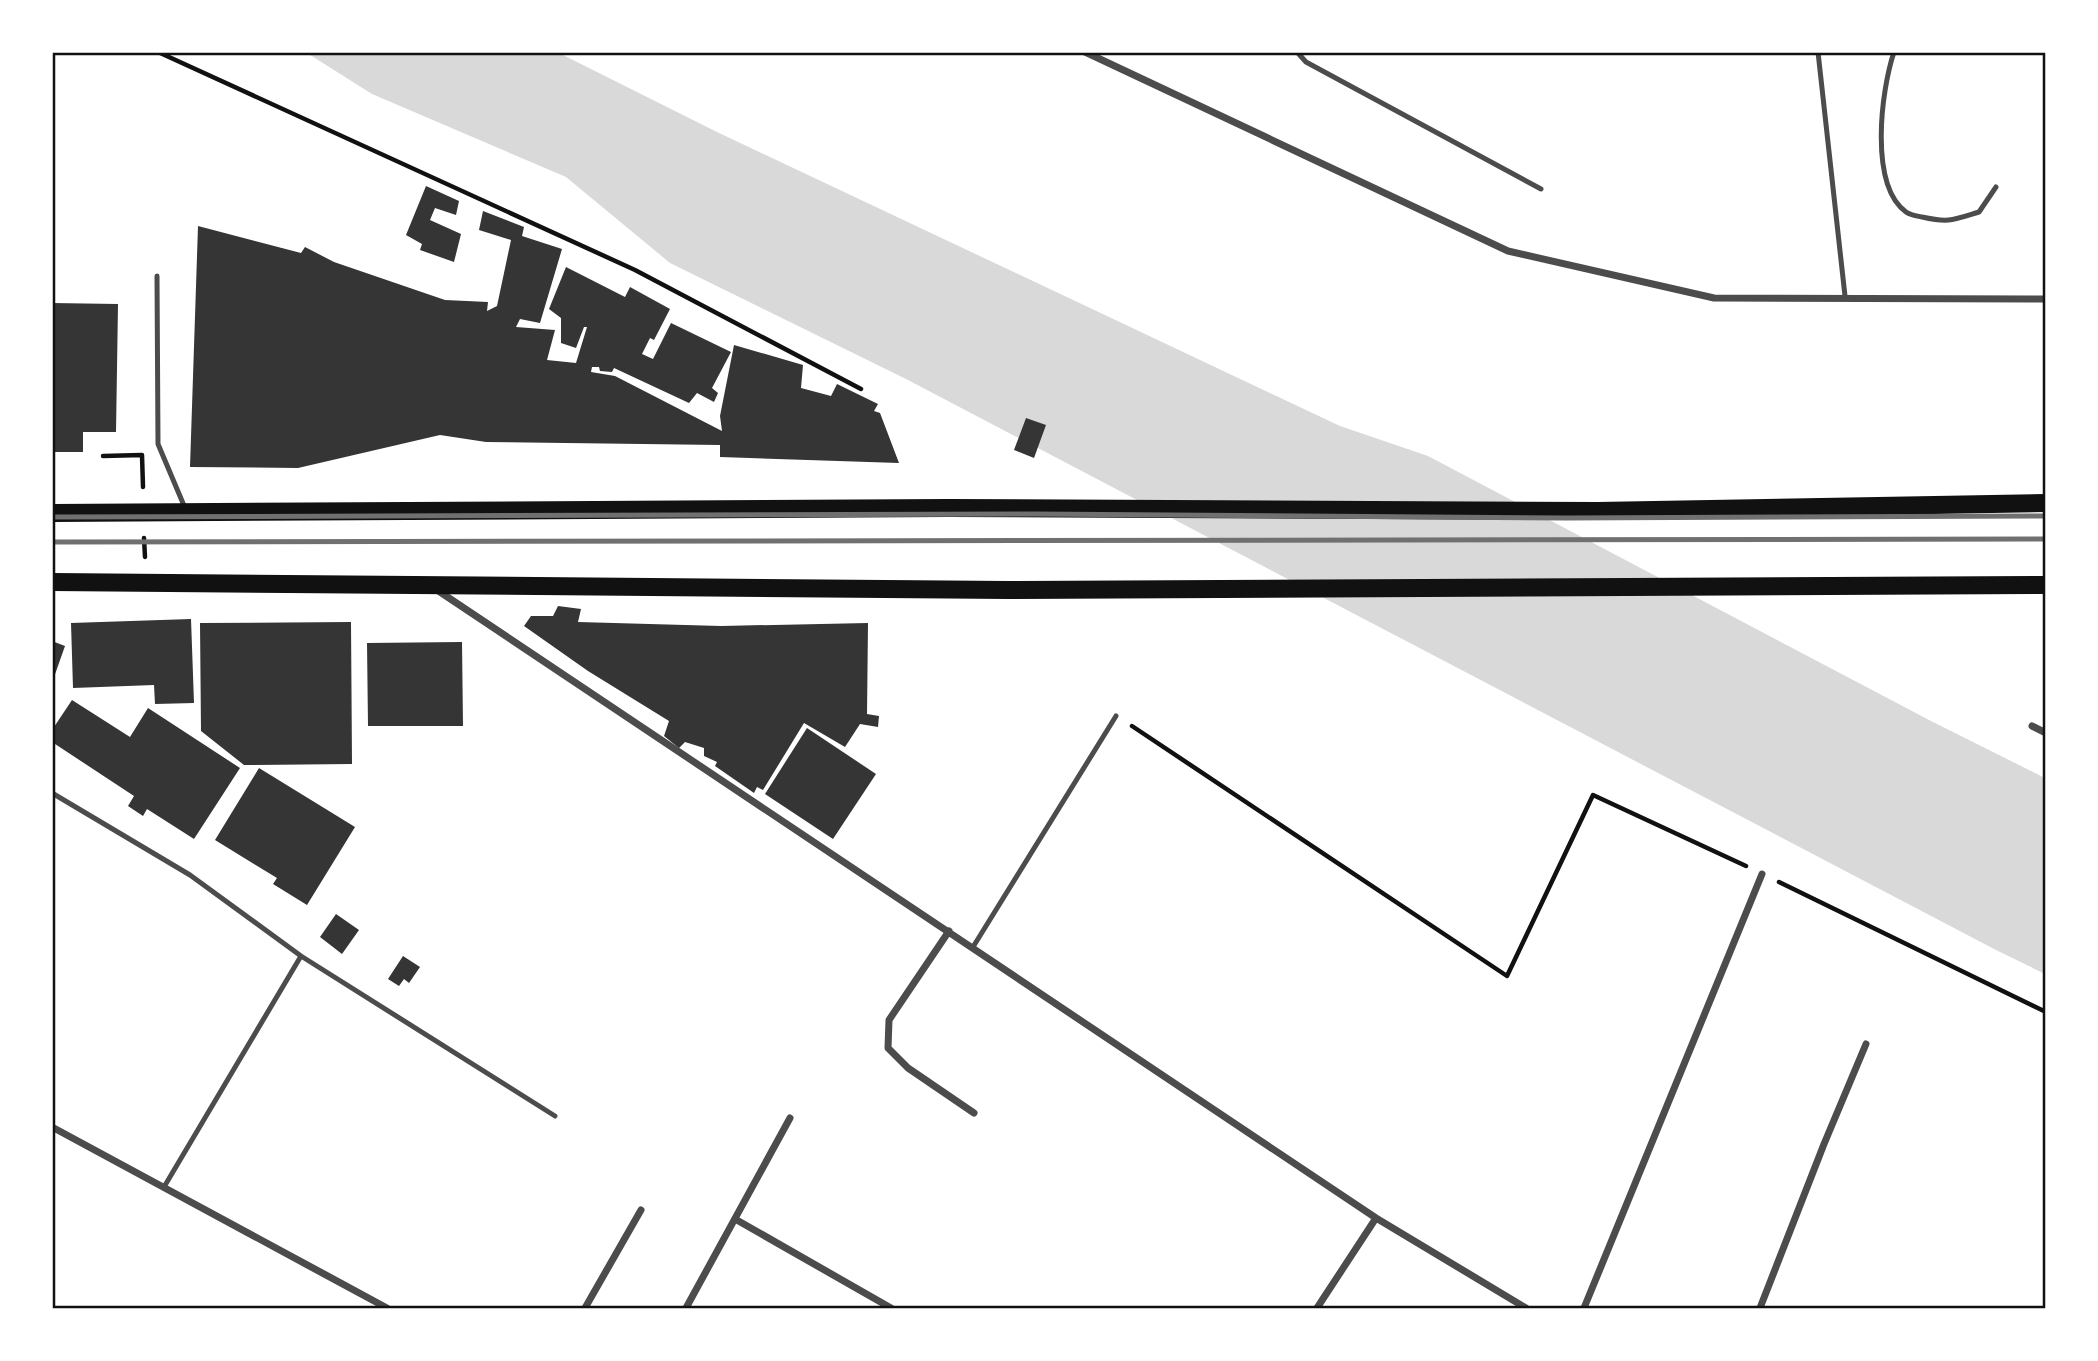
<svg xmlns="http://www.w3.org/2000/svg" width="2098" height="1361" viewBox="0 0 2098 1361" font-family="Roboto,sans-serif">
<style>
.water{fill:#d9d9d9}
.building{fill:#353535}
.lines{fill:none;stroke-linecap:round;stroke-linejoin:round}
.path{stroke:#111;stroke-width:4.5}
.service{stroke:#4c4c4c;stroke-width:5}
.minor{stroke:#4c4c4c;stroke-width:7}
.primary{stroke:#111;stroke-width:18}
.rail{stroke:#707070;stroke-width:5}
.neatline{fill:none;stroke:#111;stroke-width:2.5}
</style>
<rect width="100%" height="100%" fill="#fff"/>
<!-- water -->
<path class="water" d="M307 53H559L717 132 1340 426 1428 456 1931 721 2045 778V974L1996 950 906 379 670 263 566 177 372 94Z"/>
<!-- building -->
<path class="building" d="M426 186 459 201 456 215 435 208 430 220 461 234 454 262 420 250 422 244 406 235Z
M483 211 524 227 522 236 562 249 540 323 520 319 516 327 555 330 547 360 576 363 587 327H584L576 348 561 343V318L549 309 566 267 625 297 630 287 670 309 654 340 650 338 642 354 653 359 671 323 731 352 712 388 718 393 714 402 697 393 689 403 614 368 612 372 600 371 599 367H592L591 372 615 376 722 431 720 416 734 345 803 365 801 388 831 396 837 384 878 404 874 411 880 413 899 463 720 457V445L486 442 440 435 298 468 190 467 198 226 301 253 305 247 334 262 445 300 488 302 487 311 497 306 511 240 479 230Z
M52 303 118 304 116 432H83V452H52Z
M1026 418 1046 425 1034 458 1014 450Z
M558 606 581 609 578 622 721 626 868 623 867 714 879 716 878 727 860 724 845 747 804 723 763 790 757 787 754 793 715 766 717 762 704 756V748L685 742 679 748 664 736 669 721 588 671 524 626 531 616H553Z
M191 619 194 703 155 704 154 685 73 688 71 623Z
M351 622 352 764 244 765 201 731 200 623Z
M52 641 65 646 53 680H52Z
M462 642 463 726H368L367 643Z
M72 700 130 737 148 708 240 768 194 839 147 809 143 816 128 806 134 796 52 742V730Z
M807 728 876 774 833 839 765 794Z
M259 768 355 827 307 905 273 884 277 878 215 840Z
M336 914 359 930 342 954 320 937Z
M403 956 420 967 409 983 404 979 399 986 388 979Z"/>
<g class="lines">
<!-- path -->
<path class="path" d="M158 52 635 270 861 389
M103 456 142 455 143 487
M144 538 145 557
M1132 726 1507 976 1593 795 1746 866
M1779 882 2046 1012"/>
<!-- service -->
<path class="service" d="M1297 52 1306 62 1541 189
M1818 52 1845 296
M1894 52C1881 91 1869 185 1906 212 1910 215 1917 216 1922 217 1949 223 1953 220 1979 212L1996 187
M157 276 158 444 185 508
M52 793 190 875 301 956 555 1116
M973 947 1116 716
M164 1187 301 956"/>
<!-- minor -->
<path class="minor" d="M1085 52 1508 251 1714 298 2046 299
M437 590 1376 1218 1526 1308
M2032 726 2046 733
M949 931 889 1020 888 1048 908 1068 974 1113
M52 1127 387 1308
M735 1219 891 1308
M585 1308 641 1210
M686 1308 790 1118
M1317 1308 1376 1218
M1584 1308 1762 874
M1760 1308 1824 1144 1866 1044"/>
<!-- primary -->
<path class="primary" d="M52 513 948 508 1598 511 2046 503
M52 582 1008 590 2046 585"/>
<!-- rail -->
<path class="rail" d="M52 517 1035 514 1567 518 2046 516
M52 542 2046 539"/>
</g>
<!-- border -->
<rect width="2098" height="1361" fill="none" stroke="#ffffff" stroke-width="108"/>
<rect x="54" y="54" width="1990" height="1253" class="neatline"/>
</svg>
